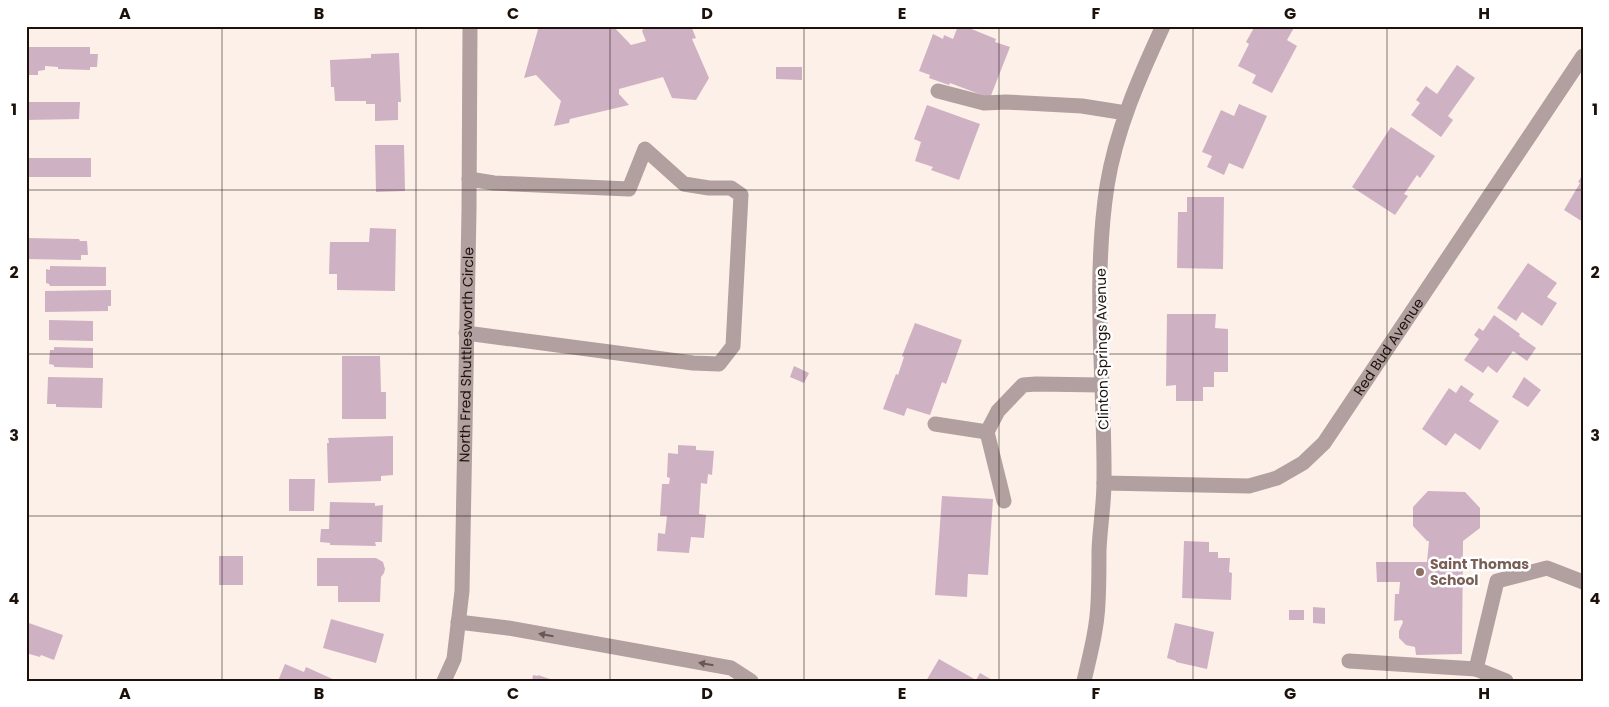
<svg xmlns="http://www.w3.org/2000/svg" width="1609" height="707" viewBox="0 0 1609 707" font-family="Poppins,sans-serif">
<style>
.building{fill:#cfb1c4}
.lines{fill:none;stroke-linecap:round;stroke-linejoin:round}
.minor{stroke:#b29f9f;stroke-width:15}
.oneway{fill:#675855}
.grid{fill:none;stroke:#1c120b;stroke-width:1;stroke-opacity:0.55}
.education-dot{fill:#8d6e63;stroke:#fff;stroke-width:2}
.labels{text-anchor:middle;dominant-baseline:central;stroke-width:5;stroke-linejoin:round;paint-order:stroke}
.street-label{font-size:14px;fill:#1c120b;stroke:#fff}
.education-label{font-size:14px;font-weight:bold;fill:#785e54;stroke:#fff;text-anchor:start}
.neatline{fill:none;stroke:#1c120b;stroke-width:2}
.grid-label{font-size:16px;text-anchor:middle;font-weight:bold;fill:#1c120b}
</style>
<rect width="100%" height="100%" fill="#fdf0e8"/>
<!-- building -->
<path class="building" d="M352 26H399V29H352Z
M539 26H613L631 45 646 41 642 31 645 26H691L696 38 692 39 709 78 696 100 672 98 663 77 619 89V94L629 105 570 119 569 123 554 126 561 101 536 75 524 78Z
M958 26H964L996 39 995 42 1010 47 990 98 950 83 949 85 929 78 930 75 919 71 933 34 943 39 944 35 953 39Z
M1255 26H1295L1287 40 1297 46 1272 93 1252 83 1256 75 1238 66 1249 44 1246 42Z
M26 47H90V54H98L97 67H90V70L58 69V67L45 66V70L38 71V75H26Z
M399 53 401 102H398V120L375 121V104H366V101H335L334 87H331L330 60 371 58V54Z
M1457 65 1475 78 1448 116 1453 120 1441 137 1411 115 1420 103 1416 100 1426 86 1437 94Z
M776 67H802V80L776 79Z
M26 102H80L79 119 26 120Z
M1239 104 1267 116 1243 169 1229 163 1224 175 1207 167 1212 156 1202 152 1221 110 1234 116Z
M927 105 980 124 959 180 931 170 933 167 915 161 921 142 914 139Z
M1391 127 1435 156 1420 178 1417 175 1404 194 1408 196 1395 215 1352 187Z
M375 145H404L405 191 376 192Z
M26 158H91V177H26Z
M1583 174V222L1564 210 1580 183 1578 182Z
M1187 197H1224L1223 269 1177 268 1178 212H1187Z
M370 228 396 229 395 291 337 290V274H329L330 242H369Z
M26 238 79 239 80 241H87L88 255H81V260L26 259Z
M1528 263 1557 283 1547 297 1557 303 1542 326 1522 312 1516 321 1497 308Z
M50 266 106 267V286H50L49 284 46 283V269L50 270Z
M111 290V306H108V311L45 312V291Z
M1167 314H1216L1215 328 1228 329V372H1214V387H1203V401H1176V385L1166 386Z
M1494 315 1520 334 1519 336 1536 348 1527 361 1513 351 1497 373 1488 366 1483 373 1464 360 1479 339 1474 335 1479 328 1483 331Z
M49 320 93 321V341L49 340Z
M915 323 962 340 946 384 942 382 930 415 907 408 904 416 883 409 896 374 898 375 904 357 902 356Z
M54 347 93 348V368L54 367V365L49 364 50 350H54Z
M342 356H380L381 392H386V419H342Z
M794 366 809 373 804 383 790 377Z
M48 377 103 378 102 408 56 407V404H47Z
M1524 377 1541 390 1528 407 1512 397Z
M1461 385 1474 394 1469 401 1499 421 1480 450 1455 433 1446 446 1422 429 1449 388 1456 393Z
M393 436V475L381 476V481L328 483 327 443H329L328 438Z
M678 445 696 446V450L714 451 712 475 708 474 707 484 701 483 699 514 706 515 704 538 691 537 689 553 657 551 658 533 665 534 667 516H660L662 484H669L670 478 667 477 668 453 678 454Z
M289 479H315L314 511H289Z
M1428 491 1465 492 1480 508V528L1463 541 1462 654 1416 655 1415 647 1406 645 1399 638V631L1403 622 1402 620 1394 621 1395 594H1399L1400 582H1377L1376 562H1427L1429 541H1427L1413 526V507Z
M942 496 993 499 988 575 968 574 967 597 935 595Z
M330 502 375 503V506L383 505 382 542H375L376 546 330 545V543L320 542 321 529H329Z
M1184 541 1209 542V552H1218V558H1230L1229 572 1232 573 1231 600 1182 598Z
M219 556H243V585H219Z
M317 558H376L383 562 385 569 384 573 381 577 380 602H338V586H317Z
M1313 607 1325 608V624L1313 623Z
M1289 610H1304V620H1289Z
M331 619 384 634 376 663 323 648Z
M26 622 63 635 54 660 41 655 40 657 26 653Z
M1175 623 1214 632 1207 669 1176 662V661L1167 658Z
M939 659 976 680 980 673 994 681H926Z
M285 664 304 672 306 667 337 681H278Z
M533 675 538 676V675L556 681H532Z"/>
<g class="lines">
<!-- minor -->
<g class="minor">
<path d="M938 91 984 103 1006 102 1082 106 1126 113"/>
<path d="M466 333 693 363 719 364 733 346 741 195 731 188H709L684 184 645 149 629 189 494 183 469 179"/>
<path d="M935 424 987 432 998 411 1023 385 1036 384 1102 385"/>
<path d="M987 432 1004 501"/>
<path id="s1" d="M1104 483 1249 486 1277 478 1303 463 1324 443 1583 56"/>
<path d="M458 622 508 628 731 668 751 681"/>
<path d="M1349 661 1476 669 1497 581 1547 568 1583 582"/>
<path d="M1476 669 1506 681"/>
<path id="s2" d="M444 681 454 659 462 591 469 211 470 26"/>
<path d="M1084 681C1090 655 1097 629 1098 603 1099 585 1099 567 1099 550 1100 527 1104 504 1104 482 1105 384 1092 284 1107 186 1116 130 1139 78 1163 26"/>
</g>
</g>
<!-- one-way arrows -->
<defs><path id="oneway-solid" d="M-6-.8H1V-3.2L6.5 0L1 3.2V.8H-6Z" transform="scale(1.25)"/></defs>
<g class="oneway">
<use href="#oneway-solid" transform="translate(546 635) rotate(-170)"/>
<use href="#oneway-solid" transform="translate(706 664) rotate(-170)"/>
</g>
<!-- grid -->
<path class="grid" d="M222 26V681M416 26V681M610 26V681M804 26V681M999 26V681M1193 26V681M1387 26V681M26 190H1583M26 354H1583M26 516H1583"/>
<!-- markers -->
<circle class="education-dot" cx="1420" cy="572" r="5"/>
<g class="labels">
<!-- street labels -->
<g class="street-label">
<text stroke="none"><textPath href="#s1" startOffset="349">Red Bud Avenue</textPath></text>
<text transform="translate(1102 349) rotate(-91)">Clinton Springs Avenue</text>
<text stroke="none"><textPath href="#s2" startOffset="329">North Fred Shuttlesworth Circle</textPath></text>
</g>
<!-- education labels -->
<g class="education-label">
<text x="1430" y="564">Saint Thomas<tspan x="1430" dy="16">School</tspan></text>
</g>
</g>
<!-- border -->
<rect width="1609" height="707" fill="none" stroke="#ffffff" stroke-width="55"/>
<rect x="28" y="28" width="1554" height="652" class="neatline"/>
<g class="grid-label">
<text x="125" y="19">A</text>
<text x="319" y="19">B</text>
<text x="513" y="19">C</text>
<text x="707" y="19">D</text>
<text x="902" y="19">E</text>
<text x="1096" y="19">F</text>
<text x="1290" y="19">G</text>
<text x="1484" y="19">H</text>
<text x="14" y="115">1</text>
<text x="1595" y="115">1</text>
<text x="14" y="278">2</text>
<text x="1595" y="278">2</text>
<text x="14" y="441">3</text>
<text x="1595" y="441">3</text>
<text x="14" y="604">4</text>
<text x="1595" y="604">4</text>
<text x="125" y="699">A</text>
<text x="319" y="699">B</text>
<text x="513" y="699">C</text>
<text x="707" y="699">D</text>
<text x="902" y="699">E</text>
<text x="1096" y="699">F</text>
<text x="1290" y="699">G</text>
<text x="1484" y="699">H</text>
</g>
</svg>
